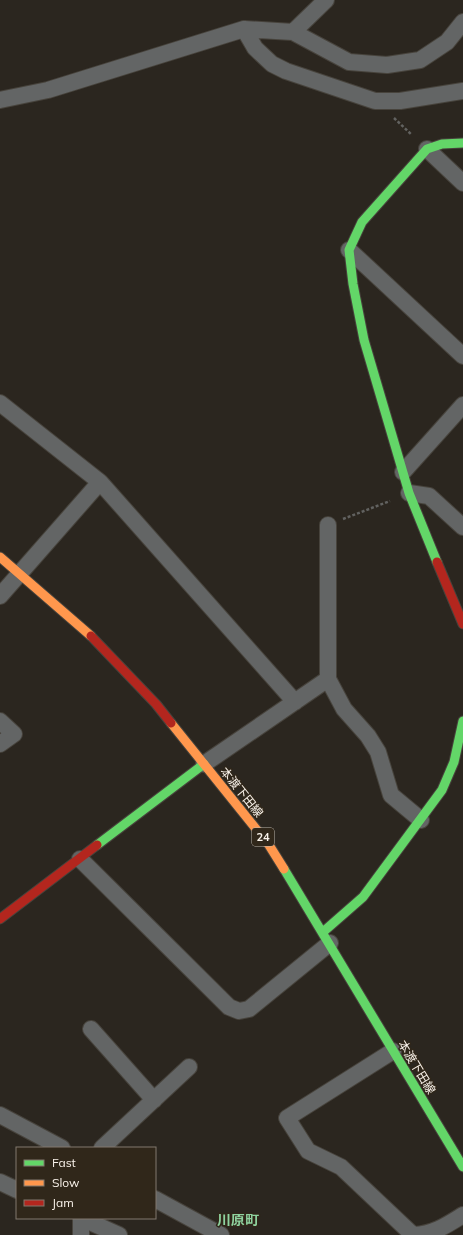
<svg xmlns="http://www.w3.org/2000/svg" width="463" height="1235" viewBox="0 0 463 1235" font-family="Mulish,'Noto Sans JP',sans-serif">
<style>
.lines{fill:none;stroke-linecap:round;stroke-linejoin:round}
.street-casing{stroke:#47433c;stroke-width:18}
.fast-casing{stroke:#47433c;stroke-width:11}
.slow-casing{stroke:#47433c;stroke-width:11}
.jam-casing{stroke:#47433c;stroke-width:11}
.path{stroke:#626260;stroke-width:2.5;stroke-dasharray:3 2;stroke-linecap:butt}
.street{stroke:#636565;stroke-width:16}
.fast{stroke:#63d668;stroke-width:9}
.slow{stroke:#ff974d;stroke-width:9}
.jam{stroke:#b3261e;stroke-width:9}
.labels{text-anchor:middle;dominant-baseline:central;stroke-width:3;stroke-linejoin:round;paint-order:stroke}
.shield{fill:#30271a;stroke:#bdb6ac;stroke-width:1}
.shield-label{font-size:11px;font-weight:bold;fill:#faf3eb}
.street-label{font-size:12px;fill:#faf3eb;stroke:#30271a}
.quarter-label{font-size:14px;font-weight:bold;fill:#8fd39f;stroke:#30271a}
</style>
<rect width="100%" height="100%" fill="#2b261f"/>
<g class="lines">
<!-- street casing -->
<g class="street-casing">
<path id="street" d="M244 29 255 48 272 64 286 71 375 101H400L463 91
M293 32 326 0
M0 100 48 90 244 29 293 32 349 62 387 65 420 60 447 42 463 22
M427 149 463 183
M349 250 463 356
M0 403 100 482 0 596
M403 472 463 405
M100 482 295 702
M409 493 429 496 463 527
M328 525V679L344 709 368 736 378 752 391 795 421 820
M0 721 14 734 0 744
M204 764 328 679
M80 859 229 1007 239 1011 249 1009 330 943
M91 1029 154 1100
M393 1051 287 1118 308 1151 341 1167 413 1235
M0 1115 62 1148
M102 1148 189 1067
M0 1182 17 1190
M155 1199 221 1235
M81 1218 119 1235
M81 1218V1235
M414 1235C434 1234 447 1225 463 1215"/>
</g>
<!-- fast casing -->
<g class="fast-casing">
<path id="fast" d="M437 562 409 493 364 340 353 284 349 250 362 222 427 149 442 144 463 143
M97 845 204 764
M284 869 463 1167
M323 932 363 897 442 790 454 762 463 721"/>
</g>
<!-- slow casing -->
<g class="slow-casing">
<path id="slow" d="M0 557 91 636
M171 723 269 845 284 869"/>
</g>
<!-- jam casing -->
<g class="jam-casing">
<path id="jam" d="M437 562 463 624
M91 636 156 704 171 723
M0 919 97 845"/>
</g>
<!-- path -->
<path class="path" d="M394 118 412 135
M343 519 390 501"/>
<!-- street -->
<use href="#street" class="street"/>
<!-- fast -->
<use href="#fast" class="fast"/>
<!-- slow -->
<use href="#slow" class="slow"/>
<!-- jam -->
<use href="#jam" class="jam"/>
</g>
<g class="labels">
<!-- shield labels -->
<rect class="shield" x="252" y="828" width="22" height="18" rx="3"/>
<g class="shield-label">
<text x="263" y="837">24</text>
</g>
<!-- street labels -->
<g class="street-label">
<text transform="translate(242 792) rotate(51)">本渡下田線</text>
<text transform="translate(417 1067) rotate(59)">本渡下田線</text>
</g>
<!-- quarter labels -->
<g class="quarter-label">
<text x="238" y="1220">川原町</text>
</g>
</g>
<!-- legend -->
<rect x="16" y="1147" width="140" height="72" fill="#30271a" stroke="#81796e"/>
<rect x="24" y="1160" width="20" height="6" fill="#63d668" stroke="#81796e"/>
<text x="52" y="1167" font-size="12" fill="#faf3eb">Fast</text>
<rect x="24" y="1180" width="20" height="6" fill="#ff974d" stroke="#81796e"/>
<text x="52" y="1187" font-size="12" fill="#faf3eb">Slow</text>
<rect x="24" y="1200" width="20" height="6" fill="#b3261e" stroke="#81796e"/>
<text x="52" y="1207" font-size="12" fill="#faf3eb">Jam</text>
</svg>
